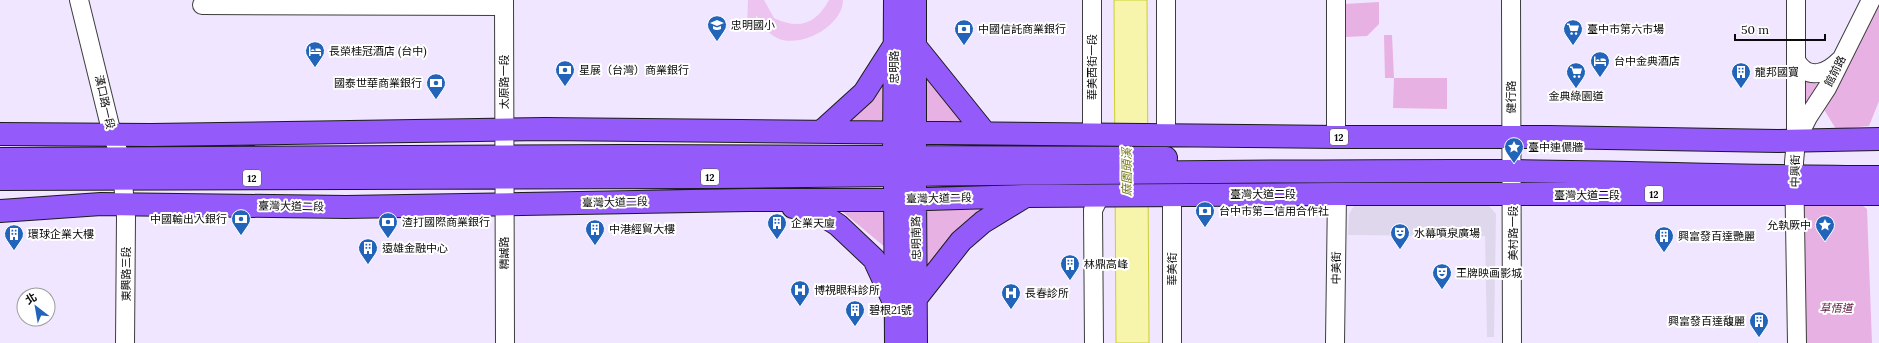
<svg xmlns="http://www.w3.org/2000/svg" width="1879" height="343" viewBox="0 0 1879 343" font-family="Lora,'Noto Sans TC',serif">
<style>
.green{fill:#e8b1e3}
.pitch{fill:#edc3ef}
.plaza{fill:#dfd8ec}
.water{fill:#f6f5ab;stroke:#ccce31}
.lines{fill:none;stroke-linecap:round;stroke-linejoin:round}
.minor-casing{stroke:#3d3d3d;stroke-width:20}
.major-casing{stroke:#1b1b1b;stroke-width:24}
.minor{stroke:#fff;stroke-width:18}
.major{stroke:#955bfa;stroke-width:22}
.labels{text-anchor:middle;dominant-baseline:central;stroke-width:4;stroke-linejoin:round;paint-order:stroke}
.shield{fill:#fff;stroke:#545454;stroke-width:1}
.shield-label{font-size:10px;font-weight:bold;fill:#0a0a0a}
.poi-label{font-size:11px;fill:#0a0a0a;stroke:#fff;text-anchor:start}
.street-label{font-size:11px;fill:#0a0a0a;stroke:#fff}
.park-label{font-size:11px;font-style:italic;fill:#601b44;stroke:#fff}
.water-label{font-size:12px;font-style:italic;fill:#737813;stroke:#fff}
</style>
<rect width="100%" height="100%" fill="#f0e6ff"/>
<!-- green -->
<path class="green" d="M1879 0V101L1869 126 1836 129 1823 108Z
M1379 2V24L1367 36 1345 37 1344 4Z
M1384 35H1392L1394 78H1447V109L1393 108 1394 78H1385Z
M890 55 889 129 814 127Z
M919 57 978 130 921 126Z
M1801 76H1828L1804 108Z
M1012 200 921 286V203Z
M832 203 891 204 892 253Z
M1805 203H1859L1867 209 1872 343H1802L1799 210Z"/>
<!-- pitch -->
<path class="pitch" d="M748 0H764L774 18C799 30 816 24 829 0H843C843 26 800 49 777 38 767 33 762 24 756 15V30L747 29Z"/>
<!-- plaza -->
<path class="plaza" d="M1488 205 1496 214 1494 337H1487L1485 236 1348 235 1349 214 1354 206Z"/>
<!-- water -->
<path class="water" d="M1114 0H1147L1149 343H1116Z"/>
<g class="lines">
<!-- minor casing -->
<g class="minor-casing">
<path id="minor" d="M79 0 112 134 121 159 126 217 125 343
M504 0 505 343
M1092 0V134
M1166 0V135
M1336 0V137
M1511 0 1512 343
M1796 0V141L1794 162 1797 343
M202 5 504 6
M1797 62C1809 81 1827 73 1840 60
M1798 137 1808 117 1827 88 1871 0
M1094 343 1093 210 1100 196
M1172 343V195
M1335 343 1337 194"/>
</g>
<!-- major casing -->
<g class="major-casing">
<path id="major" d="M915 0V147
M915 46 985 133
M821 132 864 93 894 46
M0 134 151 135 545 129 1336 137H1549L1778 141 1879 139
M894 148 895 0
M0 159 623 156 1166 158
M0 179C233 178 466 178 699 177 969 175 1240 170 1511 171 1634 172 1756 177 1879 177
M915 183 916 343
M895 186 896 343
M793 207 816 211 838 225 874 259 893 300
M0 211 101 204 346 207 749 200H895L1025 196 1337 194H1879
M917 297 961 241 983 222 1024 197"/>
</g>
<!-- minor -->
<use href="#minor" class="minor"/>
<!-- major -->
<use href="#major" class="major"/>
</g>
<!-- icons -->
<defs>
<g id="school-pin" transform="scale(1)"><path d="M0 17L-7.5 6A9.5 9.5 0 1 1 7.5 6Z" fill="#2264b9" stroke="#fff"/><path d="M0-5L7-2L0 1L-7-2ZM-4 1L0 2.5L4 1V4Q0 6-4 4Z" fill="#fff"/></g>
<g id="bank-pin" transform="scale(1)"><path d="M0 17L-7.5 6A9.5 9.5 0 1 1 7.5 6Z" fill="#2264b9" stroke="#fff"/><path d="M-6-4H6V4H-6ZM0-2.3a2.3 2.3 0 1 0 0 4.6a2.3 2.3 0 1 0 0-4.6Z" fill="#fff"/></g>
<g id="supermarket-pin" transform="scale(1)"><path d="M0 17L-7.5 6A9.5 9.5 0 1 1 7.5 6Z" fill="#2264b9" stroke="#fff"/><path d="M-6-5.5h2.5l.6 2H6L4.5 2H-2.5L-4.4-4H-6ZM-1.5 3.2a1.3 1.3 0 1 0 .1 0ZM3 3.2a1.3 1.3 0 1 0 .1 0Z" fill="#fff"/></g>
<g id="hotel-pin" transform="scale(1)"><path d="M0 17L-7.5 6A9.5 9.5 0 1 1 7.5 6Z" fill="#2264b9" stroke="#fff"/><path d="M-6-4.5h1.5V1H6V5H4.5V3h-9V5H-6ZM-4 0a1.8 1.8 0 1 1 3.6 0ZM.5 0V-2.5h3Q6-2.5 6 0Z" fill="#fff"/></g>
<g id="building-pin" transform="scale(1)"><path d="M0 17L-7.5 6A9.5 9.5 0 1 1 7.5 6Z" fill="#2264b9" stroke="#fff"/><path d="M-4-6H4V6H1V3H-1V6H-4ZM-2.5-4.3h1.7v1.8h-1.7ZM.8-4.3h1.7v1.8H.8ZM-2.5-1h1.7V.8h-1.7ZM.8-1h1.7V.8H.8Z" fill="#fff"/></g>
<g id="sight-pin" transform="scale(1)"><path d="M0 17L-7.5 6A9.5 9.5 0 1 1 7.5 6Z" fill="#2264b9" stroke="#fff"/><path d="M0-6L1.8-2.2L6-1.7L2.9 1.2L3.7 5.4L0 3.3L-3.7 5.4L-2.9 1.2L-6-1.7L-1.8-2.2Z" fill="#fff"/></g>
<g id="theatre-pin" transform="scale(1)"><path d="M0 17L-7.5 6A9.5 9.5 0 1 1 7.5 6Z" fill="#2264b9" stroke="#fff"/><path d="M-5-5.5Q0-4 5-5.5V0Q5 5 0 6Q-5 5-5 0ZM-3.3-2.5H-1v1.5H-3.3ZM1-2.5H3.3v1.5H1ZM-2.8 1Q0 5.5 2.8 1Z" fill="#fff"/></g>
<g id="hospital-pin" transform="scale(1)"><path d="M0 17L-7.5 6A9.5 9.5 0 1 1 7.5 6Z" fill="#2264b9" stroke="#fff"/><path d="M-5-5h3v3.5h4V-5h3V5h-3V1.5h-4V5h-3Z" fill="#fff"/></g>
</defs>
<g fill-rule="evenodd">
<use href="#school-pin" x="717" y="25"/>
<use href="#bank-pin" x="964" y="29"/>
<use href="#supermarket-pin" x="1573" y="29"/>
<use href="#hotel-pin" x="315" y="51"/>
<use href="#hotel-pin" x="1600" y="61"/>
<use href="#bank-pin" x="565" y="70"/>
<use href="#supermarket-pin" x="1576" y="72"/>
<use href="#building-pin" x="1741" y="72"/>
<use href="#bank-pin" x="436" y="83"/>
<use href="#sight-pin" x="1514" y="147"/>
<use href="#bank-pin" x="1205" y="211"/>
<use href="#bank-pin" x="241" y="219"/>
<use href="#bank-pin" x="388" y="222"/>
<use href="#building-pin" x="777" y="223"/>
<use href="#sight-pin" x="1825" y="225"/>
<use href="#building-pin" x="595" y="229"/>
<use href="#theatre-pin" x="1400" y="233"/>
<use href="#building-pin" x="14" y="234"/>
<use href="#building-pin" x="1664" y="236"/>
<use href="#building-pin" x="368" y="248"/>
<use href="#building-pin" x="1070" y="264"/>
<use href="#theatre-pin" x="1442" y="273"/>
<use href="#hospital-pin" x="800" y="290"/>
<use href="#hospital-pin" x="1011" y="293"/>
<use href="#building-pin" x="855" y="310"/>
<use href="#building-pin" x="1759" y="321"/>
</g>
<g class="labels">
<!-- shield labels -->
<g class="shield">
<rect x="1330" y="129" width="18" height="16" rx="3"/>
<rect x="701" y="169" width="18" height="16" rx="3"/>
<rect x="243" y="170" width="18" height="16" rx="3"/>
<rect x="1645" y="186" width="18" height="16" rx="3"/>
</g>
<g class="shield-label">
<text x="1339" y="137">12</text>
<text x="710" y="177">12</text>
<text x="252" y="178">12</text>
<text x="1654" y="194">12</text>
</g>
<!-- poi labels -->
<g class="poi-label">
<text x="731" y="25">忠明國小</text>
<text x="978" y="29">中國信託商業銀行</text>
<text x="1587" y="29">臺中市第六市場</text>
<text x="329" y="51">長榮桂冠酒店 (台中)</text>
<text x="1614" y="61">台中金典酒店</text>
<text x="579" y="70">星展（台灣）商業銀行</text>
<text x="1755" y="72">龍邦國寶</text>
<text x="422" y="83" text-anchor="end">國泰世華商業銀行</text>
<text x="1576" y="96" text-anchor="middle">金典綠園道</text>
<text x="1528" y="147">臺中連儂牆</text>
<text x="1219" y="211">台中市第二信用合作社</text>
<text x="227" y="219" text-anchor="end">中國輸出入銀行</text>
<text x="402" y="222">渣打國際商業銀行</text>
<text x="791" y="223">企業天廈</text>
<text x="1811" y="225" text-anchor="end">允執厥中</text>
<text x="609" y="229">中港經貿大樓</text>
<text x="1414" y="233">水幕噴泉廣場</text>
<text x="28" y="234">環球企業大樓</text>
<text x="1678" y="236">興富發百達艷麗</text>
<text x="382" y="248">遠雄金融中心</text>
<text x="1084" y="264">林鼎高峰</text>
<text x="1456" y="273">王牌映画影城</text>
<text x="814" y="290">博視眼科診所</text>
<text x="1025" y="293">長春診所</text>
<text x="869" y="310">碧根21號</text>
<text x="1745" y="321" text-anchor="end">興富發百達馥麗</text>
</g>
<!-- street labels -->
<g class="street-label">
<text transform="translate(894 67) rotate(-90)">忠明路</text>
<text transform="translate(1092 67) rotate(-90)">華美西街一段</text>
<text transform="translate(1835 71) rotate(-63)">館前路</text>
<text transform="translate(504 82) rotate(-90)">太原路一段</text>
<text transform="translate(1511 97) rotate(-90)">健行路</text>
<text transform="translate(105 102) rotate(77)">漢口路一段</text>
<text transform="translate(1795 171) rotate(-89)">中興街</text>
<text x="1263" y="194">臺灣大道二段</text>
<text x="1587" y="195">臺灣大道二段</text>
<text transform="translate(939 198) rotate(-1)">臺灣大道二段</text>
<text transform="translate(615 202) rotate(-1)">臺灣大道二段</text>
<text transform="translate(291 206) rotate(1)">臺灣大道二段</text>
<text transform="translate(1513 233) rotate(-90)">美村路一段</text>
<text transform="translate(916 238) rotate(-91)">忠明南路</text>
<text transform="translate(504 253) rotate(-90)">精誠路</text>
<text transform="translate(1336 268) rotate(-89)">中美街</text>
<text transform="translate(1172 269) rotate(-90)">華美街</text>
<text transform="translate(126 274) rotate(-90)">東興路三段</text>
</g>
<!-- park labels -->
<g class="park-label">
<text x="1836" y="308">草悟道</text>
</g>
<!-- water labels -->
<g class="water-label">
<text transform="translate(1126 172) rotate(-90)">麻園頭溪</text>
</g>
</g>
<!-- north arrow -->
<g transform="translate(36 307) rotate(329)"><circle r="19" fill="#ffffff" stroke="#9d9d9d"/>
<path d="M0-3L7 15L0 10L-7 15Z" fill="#2264b9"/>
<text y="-6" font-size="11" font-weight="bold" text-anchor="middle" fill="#0a0a0a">北</text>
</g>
<!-- scale -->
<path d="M1735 34v6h90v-6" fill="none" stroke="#0a0a0a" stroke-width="2"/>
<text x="1741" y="34" font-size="12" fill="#0a0a0a" stroke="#ffffff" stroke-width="3" paint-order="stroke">50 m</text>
</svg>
